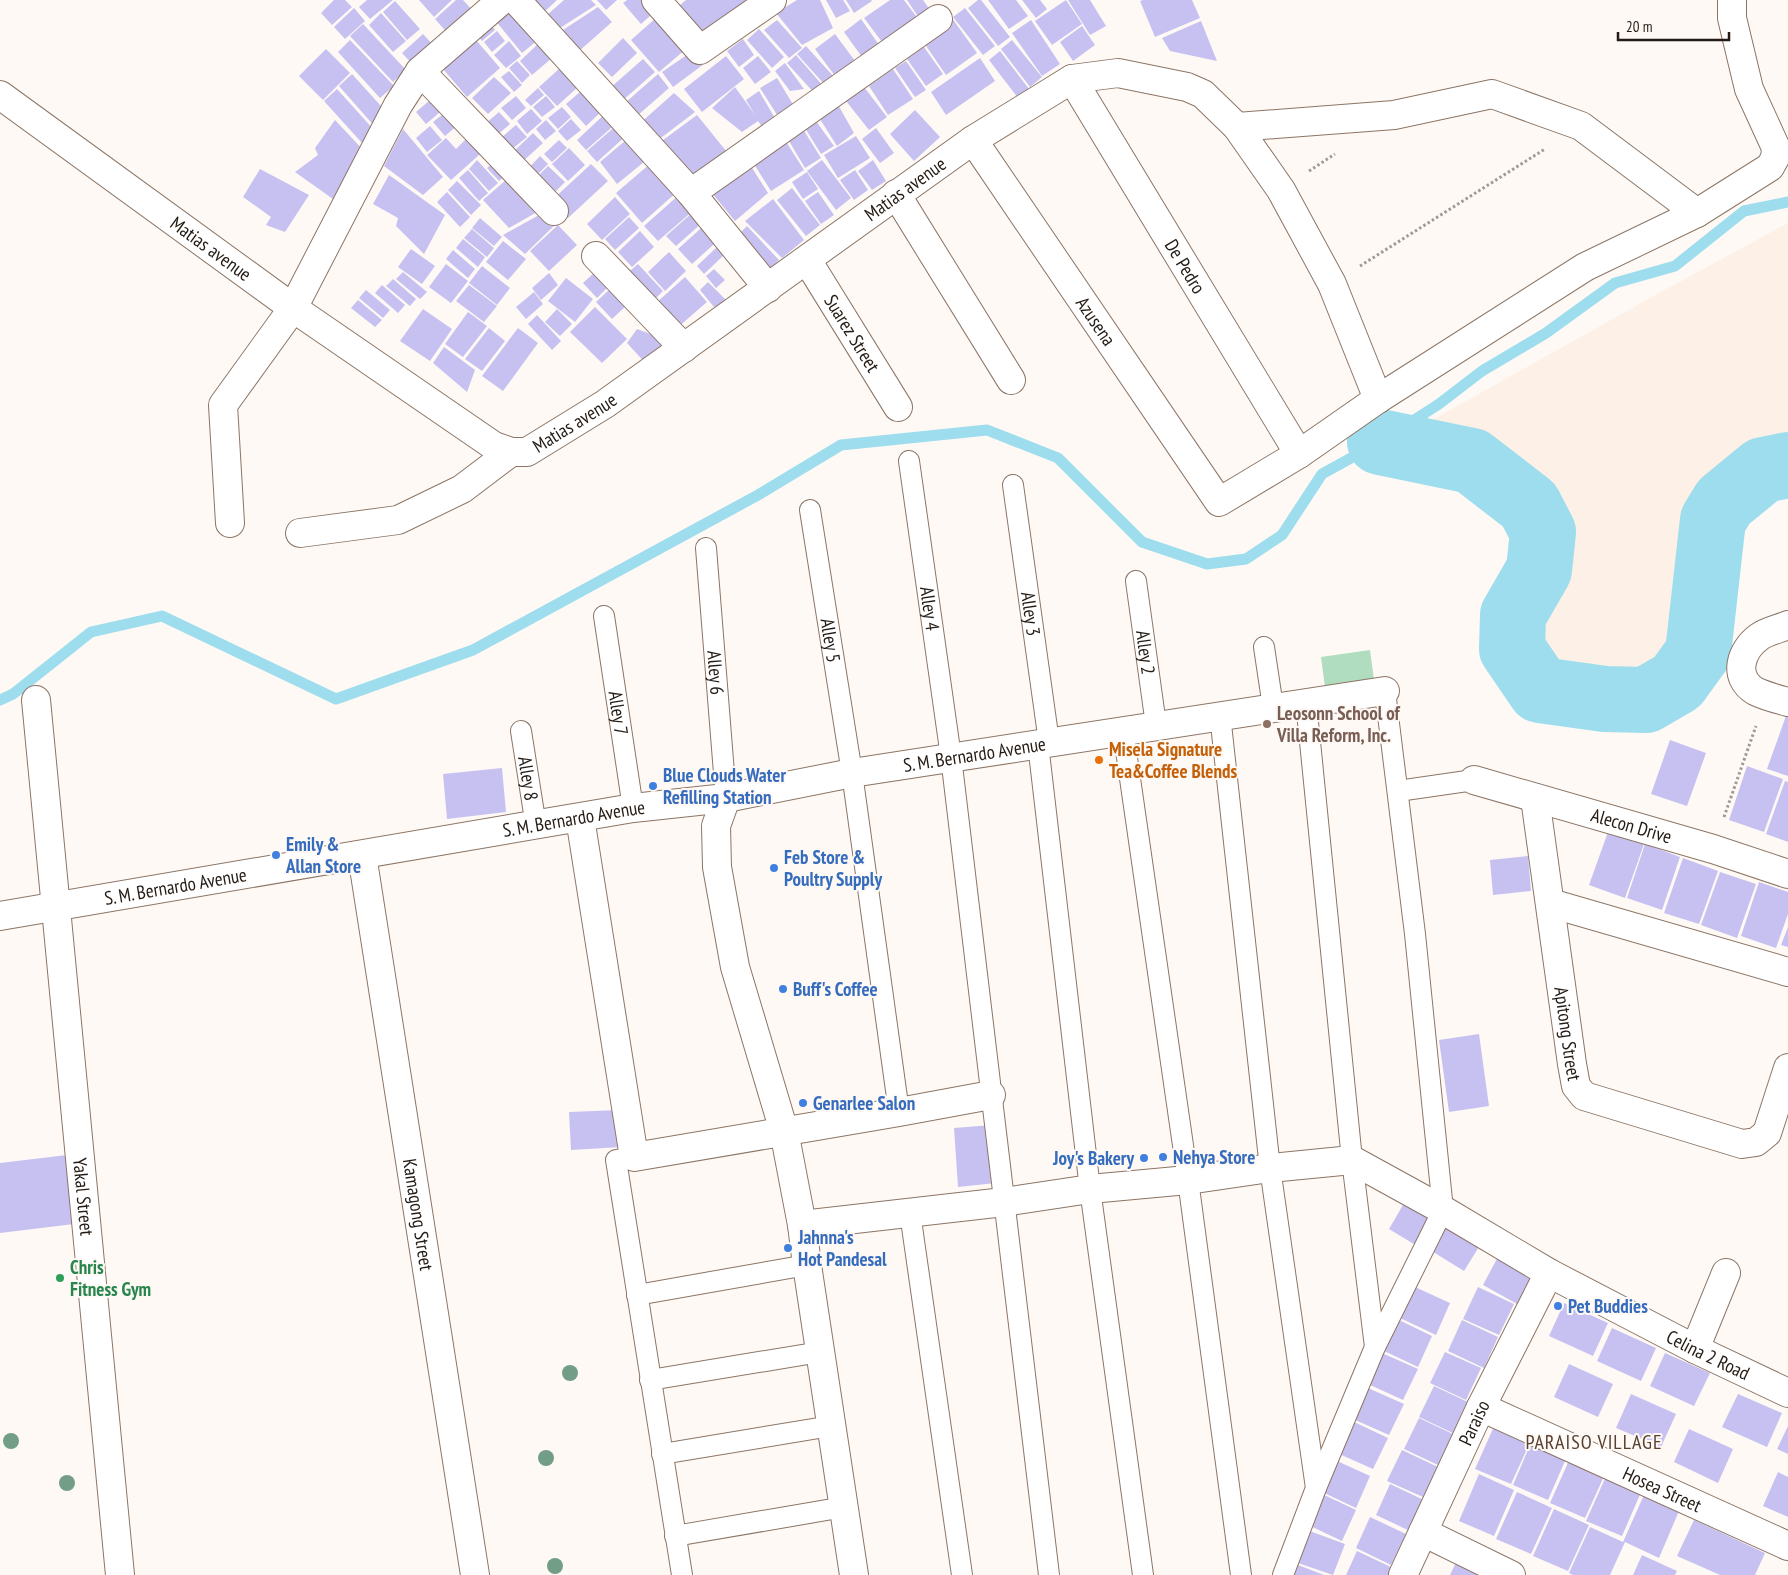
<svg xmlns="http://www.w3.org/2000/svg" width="1788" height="1575" viewBox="0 0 1788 1575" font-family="'PT Sans Narrow',sans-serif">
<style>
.built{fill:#fdf0e6}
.green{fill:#b0ddbf}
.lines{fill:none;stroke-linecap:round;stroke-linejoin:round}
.stream{stroke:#9edded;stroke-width:11}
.river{stroke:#9edded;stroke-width:66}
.building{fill:#c7c1f1}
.lane-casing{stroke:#8c7565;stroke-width:22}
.street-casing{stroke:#8c7565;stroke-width:30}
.path{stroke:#a09a94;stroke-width:3;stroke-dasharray:2.5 2.5;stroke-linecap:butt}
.lane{stroke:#fff;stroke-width:20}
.street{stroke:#fff;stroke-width:28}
.tree{fill:#729e87}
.education-dot{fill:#8d6e63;stroke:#fef9f5;stroke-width:2}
.food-dot{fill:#e8710a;stroke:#fef9f5;stroke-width:2}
.shop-dot{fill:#3f7fe0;stroke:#fef9f5;stroke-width:2}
.leisure-dot{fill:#2e9e5b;stroke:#fef9f5;stroke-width:2}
.labels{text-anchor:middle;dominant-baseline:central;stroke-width:4;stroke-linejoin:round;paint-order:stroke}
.street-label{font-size:19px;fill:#241b14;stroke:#fef9f5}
.education-label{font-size:19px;font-weight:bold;fill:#785e54;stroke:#fef9f5;text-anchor:start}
.food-label{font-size:19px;font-weight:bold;fill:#c56008;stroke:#fef9f5;text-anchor:start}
.shop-label{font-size:19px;font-weight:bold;fill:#366cbe;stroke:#fef9f5;text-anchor:start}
.leisure-label{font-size:19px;font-weight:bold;fill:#27864d;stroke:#fef9f5;text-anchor:start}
.neighbourhood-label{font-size:20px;letter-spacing:1px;fill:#564132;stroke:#fef9f5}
</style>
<rect width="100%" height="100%" fill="#fef9f5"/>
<!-- built -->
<path class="built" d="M1788 223V445L1778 442 1713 487 1681 651 1646 680 1542 666 1529 623 1557 583 1559 514 1506 456 1422 426 1650 298Z"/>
<!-- green -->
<path class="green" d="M1370 650 1374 680 1325 687 1321 657Z"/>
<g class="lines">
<!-- stream -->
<path class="stream" d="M0 700 13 694 91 632 162 616 336 699 473 650 758 495 841 445 987 430 1058 458 1142 542 1207 564 1246 559 1282 535 1322 474 1380 442 1439 404 1482 371 1546 333 1615 283 1675 266 1744 211 1788 202"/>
<!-- river -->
<path class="river" d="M1380 442 1472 461 1529 505 1543 532 1539 570 1513 615 1512 649 1540 690 1605 699 1646 700 1677 682 1698 653 1713 520 1724 502 1763 470 1788 465"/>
</g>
<!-- building -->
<path class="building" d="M334 0H345L352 7 332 25 321 13Z
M367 0H393L370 19 359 7Z
M419 0H452L434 17Z
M456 0H463L475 13 450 36 435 19Z
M525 0H557L540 16Z
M564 0H591L596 5 560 28 547 15Z
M597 0H617L606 10Z
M627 0H654L660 7 641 24 623 3Z
M686 0H749L704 35 680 5Z
M797 0H820L833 28 802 45 776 13Z
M826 0H843L850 11 836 18Z
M846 0H871L872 1 854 13Z
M890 0H904L922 24 888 50 864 18Z
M907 0H923L930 10 919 18Z
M978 0H981L1010 37 998 46 968 8Z
M988 0H1016L1028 16 1009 29Z
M1022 0H1040L1047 9 1036 18Z
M1066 0 1082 24 1052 45 1035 21Z
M1068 0H1090L1106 26 1090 35Z
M1143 0H1192L1200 18 1155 37 1140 1Z
M395 1 420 29 407 40 383 12Z
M505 1 538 40 522 53 490 14Z
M598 7 612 22 578 52 563 30Z
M354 8 365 21 345 39 334 27Z
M965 8 995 46 983 55 953 17Z
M665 10 693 43 659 72 631 40Z
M381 13 406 41 393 52 369 25Z
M952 18 977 53 946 75 922 40Z
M861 19 884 52 867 64 844 32Z
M487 20 495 30 482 41 474 31Z
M777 20 802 48 789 58 764 30Z
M1031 20 1060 64 1042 76 1012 33Z
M1201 21 1217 61 1170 51 1162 38Z
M363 24 406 70 393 82 350 36Z
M1082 26 1095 45 1073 61 1060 42Z
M759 29 784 57 772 68 747 40Z
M497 31 505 41 492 52 484 42Z
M470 33 500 68 467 97 437 62Z
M423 34 436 48 415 67 402 53Z
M835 34 858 65 838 80 815 49Z
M623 38 637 53 612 77 598 63Z
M743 39 754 55 739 67 727 51Z
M350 40 394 86 380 98 338 52Z
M1012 40 1042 77 1030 87 1001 49Z
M509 41 521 56 506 68 494 55Z
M539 43 552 58 532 75 520 61Z
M806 46 834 77 825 85 797 54Z
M924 47 943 74 926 86 907 59Z
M326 49 350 73 323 100 299 76Z
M694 50 704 64 673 87 662 72Z
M1000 51 1029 89 1018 98 989 60Z
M796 55 824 87 816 95 787 63Z
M726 56 744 79 702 112 684 89Z
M758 56 771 72 755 84 743 68Z
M980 58 995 81 946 115 931 92Z
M643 59 655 72 622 101 610 88Z
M517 61 530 75 522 83 509 68Z
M906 61 926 90 915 97 895 68Z
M785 63 804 89 790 91 775 71Z
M560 68 578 87 557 106 539 87Z
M893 69 913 99 888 115 869 86Z
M509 71 522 85 514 92 501 77Z
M352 74 390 116 376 128 339 86Z
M658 74 669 88 637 116 625 103Z
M494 77 511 93 488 114 472 98Z
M777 78 797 111 781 121 760 88Z
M735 87 755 115 746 100 759 91 776 120 763 128 758 121 742 132 712 108Z
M864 87 887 117 869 130 846 101Z
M538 88 544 95 531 106 525 100Z
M337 89 375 131 362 143 324 101Z
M581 91 601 112 586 126 566 104Z
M674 93 695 112 653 144 638 125Z
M436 95 446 107 426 124 416 112Z
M516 96 526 108 512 120 501 108Z
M546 96 555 107 542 117 533 107Z
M837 103 854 133 837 146 818 116Z
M562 107 571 117 558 129 548 118Z
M531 109 542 121 527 134 517 121Z
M448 110 459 124 445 136 433 122Z
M915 110 940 137 914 161 890 134Z
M608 111 618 122 586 150 577 140Z
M499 112 510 124 496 136 485 124Z
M697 115 731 157 689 185 655 146Z
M571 119 581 130 567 141 558 131Z
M335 120 367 154 340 204 295 172 318 155 315 148Z
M546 120 556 131 545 140 536 129Z
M798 121 821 158 805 168 783 131Z
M816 121 834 146 821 154 805 128Z
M619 123 628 134 597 162 587 151Z
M516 125 527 137 512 149 502 137Z
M430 126 442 140 427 152 416 138Z
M876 128 894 153 880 163 862 139Z
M403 129 443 177 423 195 384 166Z
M474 131 488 147 451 180 427 155 446 138 456 149Z
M533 133 543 143 521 163 512 153Z
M856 136 870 158 838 178 824 155Z
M559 140 567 148 552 162 544 154Z
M626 140 644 162 617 184 600 162Z
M785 140 804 170 771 191 752 161Z
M569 148 585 165 568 181 552 164Z
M501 156 512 168 499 181 487 168Z
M540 156 548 164 533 179 526 171Z
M477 160 498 183 489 191 469 169Z
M822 160 851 198 836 210 807 171Z
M873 160 886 181 872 190 858 171Z
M651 163 678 191 642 223 616 193Z
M749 163 768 193 735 221 711 192Z
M591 164 608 181 568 218 551 201Z
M548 166 565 182 550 197 534 180Z
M260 169 309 195 285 232 266 225 271 217 243 197Z
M468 170 488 193 479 201 459 178Z
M855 170 868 190 854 200 840 180Z
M807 172 818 189 803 199 792 182Z
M514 173 546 207 509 228 483 200Z
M389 175 445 215 424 254 396 226 398 218 373 204Z
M457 181 481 205 471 215 448 190Z
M792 188 820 225 806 236 777 200Z
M447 192 470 217 460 227 437 202Z
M818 192 834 215 821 224 805 201Z
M680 194 694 210 658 241 644 226Z
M615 197 630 214 602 240 587 224Z
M773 199 804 240 782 258 745 221Z
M548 210 558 222 525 254 503 235Z
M693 212 702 223 676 246 666 236Z
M629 217 639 228 615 250 605 239Z
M480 218 502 237 494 246 472 228Z
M709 221 723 236 692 264 678 249Z
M558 225 577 245 549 271 530 251Z
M747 226 779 260 766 272 734 239Z
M472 229 494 248 487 257 464 238Z
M640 231 654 247 632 267 618 252Z
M463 239 485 257 478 267 456 248Z
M503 241 526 259 508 280 486 262Z
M717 247 724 255 704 274 697 266Z
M411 249 435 266 422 284 398 267Z
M453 250 475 269 468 278 446 259Z
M669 252 686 271 665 291 648 272Z
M446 264 468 281 451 303 429 287Z
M638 264 663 291 651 303 625 275Z
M482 266 510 288 497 305 469 283Z
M714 269 725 280 716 288 706 276Z
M596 271 609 286 597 298 583 283Z
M403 272 427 292 420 299 396 279Z
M549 273 558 285 541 300 532 288Z
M685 277 707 302 677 328 656 303Z
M566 278 593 299 575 322 548 301Z
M393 279 416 299 410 306 386 286Z
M708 282 727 301 714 307 700 290Z
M382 285 405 305 398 313 375 293Z
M469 285 497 306 484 322 456 301Z
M611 288 627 305 612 319 596 302Z
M366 290 390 310 383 318 359 298Z
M534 292 543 304 526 319 516 307Z
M358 300 382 320 375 327 351 308Z
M595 307 627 339 602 363 570 332Z
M423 309 452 329 430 361 400 341Z
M557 309 572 324 560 336 545 322Z
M468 312 487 326 463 357 445 344Z
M537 315 561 341 552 350 528 324Z
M489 328 505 341 482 371 465 359Z
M518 328 538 343 503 391 482 376Z
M637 329 672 342 648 366 627 343Z
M444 347 475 370 467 392 433 363Z
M1786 716H1788V776L1767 769Z
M1670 740 1706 753 1687 806 1651 794Z
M1747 766 1783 779 1764 832 1729 820Z
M502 768 506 812 447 819 443 774Z
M1785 781 1788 782V842L1766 834Z
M1608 832 1644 844 1625 898 1589 885Z
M1645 844 1680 857 1662 910 1627 898Z
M1528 856 1531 891 1493 895 1490 860Z
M1683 858 1718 871 1699 924 1664 913Z
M1720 872 1756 884 1737 938 1701 925Z
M1759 882 1788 892V914L1776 948 1741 936Z
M1788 927V947L1781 945Z
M1479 1034 1489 1106 1449 1112 1439 1040Z
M619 1110 621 1147 571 1150 569 1112Z
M992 1125 996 1183 958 1187 954 1128Z
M67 1155 74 1224 0 1233V1163Z
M1407 1198 1435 1214 1417 1246 1389 1229Z
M1448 1221 1482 1242 1464 1271 1430 1250Z
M1499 1255 1533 1274 1517 1304 1483 1285Z
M1415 1287 1450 1303 1436 1335 1400 1318Z
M1478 1287 1514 1304 1499 1335 1463 1319Z
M1564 1303 1608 1323 1593 1356 1549 1336Z
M1397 1319 1432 1336 1418 1367 1382 1350Z
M1462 1320 1498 1337 1484 1368 1448 1351Z
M1612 1328 1656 1348 1641 1381 1597 1361Z
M1445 1352 1481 1368 1466 1400 1430 1383Z
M1382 1353 1418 1369 1403 1400 1368 1384Z
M1665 1353 1710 1373 1694 1406 1650 1386Z
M1569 1364 1613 1384 1598 1417 1554 1397Z
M1434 1386 1470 1403 1455 1434 1419 1417Z
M1368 1388 1404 1404 1389 1435 1353 1419Z
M1631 1394 1676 1414 1661 1447 1616 1428Z
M1738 1394 1782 1413 1767 1447 1722 1427Z
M1419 1418 1455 1435 1440 1466 1404 1449Z
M1352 1421 1388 1438 1373 1469 1337 1453Z
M1496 1422 1532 1438 1511 1484 1475 1469Z
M1788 1426V1454L1777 1449Z
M1689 1429 1733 1449 1718 1483 1674 1462Z
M1533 1438 1568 1454 1548 1500 1513 1485Z
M1402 1450 1438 1467 1423 1497 1387 1481Z
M1571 1456 1606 1472 1585 1518 1550 1503Z
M1335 1460 1370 1476 1356 1508 1320 1491Z
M1778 1472 1788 1477V1517L1763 1506Z
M1479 1474 1514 1490 1494 1536 1459 1521Z
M1607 1474 1642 1490 1622 1536 1586 1521Z
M1390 1484 1426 1501 1412 1532 1376 1515Z
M1517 1492 1552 1508 1531 1554 1496 1539Z
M1320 1493 1356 1510 1342 1541 1306 1524Z
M1644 1495 1679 1511 1659 1558 1625 1542 1610 1575H1573L1569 1573 1590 1527 1623 1542Z
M1554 1509 1589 1525 1568 1571 1533 1556Z
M1370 1517 1406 1534 1391 1565 1356 1548Z
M1694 1520 1765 1553 1755 1575H1720L1677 1556Z
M1307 1530 1345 1544 1333 1575 1295 1562Z
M1357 1551 1393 1568 1389 1575H1346Z
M1642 1555 1677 1571 1675 1575H1633Z
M1459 1556 1499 1575H1450Z
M1293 1563 1324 1575H1289Z"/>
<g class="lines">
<!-- lane casing -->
<g class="lane-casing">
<g id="lane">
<path id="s1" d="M909 461 951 757 1049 1575"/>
<path id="s2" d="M1013 485 1049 742"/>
<path id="s3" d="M810 510 852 773 899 1112"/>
<path id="s4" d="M706 548 726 798"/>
<path id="s5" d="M1136 581 1156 725"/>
<path id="s6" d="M604 616 633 808"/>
<path d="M1264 647 1273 707"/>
<path d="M1220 715 1270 1168 1316 1488"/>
<path d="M1123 730 1188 1180 1241 1575"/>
<path id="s7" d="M521 731 536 826"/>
<path d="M1038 744 1090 1189 1143 1575"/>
<path d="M1398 791 1474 780"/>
<path d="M634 1157 616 1160 682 1575"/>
<path d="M910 1213 962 1575"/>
<path d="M637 1295 807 1265"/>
<path d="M1375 1347 1443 1210 1415 934 1385 691"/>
<path d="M650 1380 820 1352"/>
<path d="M662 1454 831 1426"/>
<path d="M675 1536 844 1507"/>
<path d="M1283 1575 1316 1488 1375 1347 1352 1160 1306 702"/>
</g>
</g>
<!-- street casing -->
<g class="street-casing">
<g id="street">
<path d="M516 0 691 193 768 288"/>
<path d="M656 0 700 50 772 0"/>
<path d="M420 71 554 211"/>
<path id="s8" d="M1072 79 1299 454"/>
<path id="s9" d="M0 95 293 308 494 446 511 452H527L605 404 973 140 1072 79 1118 73 1187 87 1203 94 1237 127 1281 190 1332 284 1378 399"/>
<path id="s10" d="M973 140 1219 502 1299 454 1378 399 1585 267 1697 213 1581 126 1492 94 1394 115 1237 127"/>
<path d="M691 193 938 19"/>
<path d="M896 194 1011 380"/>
<path d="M1697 213 1770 167 1775 158 1776 148 1749 89 1732 18V0"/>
<path d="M596 256 684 348"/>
<path id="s11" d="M807 260 898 407"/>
<path d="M230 523 223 405 293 308 398 105 420 71 502 0"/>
<path d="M300 533 398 520 462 489 511 452"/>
<path d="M1788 625C1779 629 1767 631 1759 637 1741 650 1732 677 1755 691 1765 696 1777 699 1788 702"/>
<path id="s12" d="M36 700 120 1575"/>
<path id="s13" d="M1474 780 1713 849 1788 874"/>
<path d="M726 798 716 826 717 867 735 967 784 1131 802 1225 807 1265 854 1575"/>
<path id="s14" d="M1535 798 1572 1064 1576 1086 1584 1096 1742 1144 1756 1142 1767 1133 1788 1068"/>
<path d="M580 818 634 1157 899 1112 991 1095"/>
<path id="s15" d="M362 855 475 1575"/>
<path d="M1550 903 1788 972"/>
<path id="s16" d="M0 916 633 808 726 798 852 773 1385 691"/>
<path id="s17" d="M802 1225 1004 1202 1090 1189 1188 1180 1270 1168 1352 1160 1443 1210 1549 1273 1695 1349 1788 1393"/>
<path d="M1695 1349 1726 1273"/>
<path id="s18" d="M1481 1407 1788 1546"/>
<path d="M1423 1532 1511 1575"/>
<path id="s19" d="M1403 1575 1481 1407 1549 1273"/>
</g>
</g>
<!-- path -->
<path class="path" d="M1309 171 1335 154
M1360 266 1545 149
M1724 817 1756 726"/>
<!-- lane -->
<use href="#lane" class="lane"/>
<!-- street -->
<use href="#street" class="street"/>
</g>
<!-- trees -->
<g class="tree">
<circle cx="570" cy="1373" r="8"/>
<circle cx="11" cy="1441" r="8"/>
<circle cx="546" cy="1458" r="8"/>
<circle cx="67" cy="1483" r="8"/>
<circle cx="555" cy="1566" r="8"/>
</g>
<!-- markers -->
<circle class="education-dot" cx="1267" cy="724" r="5"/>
<circle class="food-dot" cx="1099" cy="760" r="5"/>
<g class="shop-dot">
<circle cx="653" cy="786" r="5"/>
<circle cx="276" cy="855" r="5"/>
<circle cx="774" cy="868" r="5"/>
<circle cx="783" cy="989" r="5"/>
<circle cx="803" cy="1103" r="5"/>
<circle cx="1163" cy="1157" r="5"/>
<circle cx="1144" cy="1158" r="5"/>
<circle cx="788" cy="1248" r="5"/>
<circle cx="1558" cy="1306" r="5"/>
</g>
<circle class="leisure-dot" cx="60" cy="1278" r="5"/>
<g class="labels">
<!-- street labels -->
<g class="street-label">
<text stroke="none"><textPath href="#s9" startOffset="1101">Matias avenue</textPath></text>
<text stroke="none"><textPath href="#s9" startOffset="261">Matias avenue</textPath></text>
<text stroke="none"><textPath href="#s8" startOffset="219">De Pedro</textPath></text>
<text stroke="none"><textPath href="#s10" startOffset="219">Azusena</textPath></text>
<text stroke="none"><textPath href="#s11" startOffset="86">Suarez Street</textPath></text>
<text stroke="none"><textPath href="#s9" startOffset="696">Matias avenue</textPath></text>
<text stroke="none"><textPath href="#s1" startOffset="149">Alley 4</textPath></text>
<text stroke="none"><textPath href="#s2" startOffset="130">Alley 3</textPath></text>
<text stroke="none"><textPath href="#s3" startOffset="132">Alley 5</textPath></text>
<text stroke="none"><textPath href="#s5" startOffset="72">Alley 2</textPath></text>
<text stroke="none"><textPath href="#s4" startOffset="125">Alley 6</textPath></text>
<text stroke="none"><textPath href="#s6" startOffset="98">Alley 7</textPath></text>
<text stroke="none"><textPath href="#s16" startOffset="988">S. M. Bernardo Avenue</textPath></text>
<text stroke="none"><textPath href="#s7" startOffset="48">Alley 8</textPath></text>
<text stroke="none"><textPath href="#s16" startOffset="582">S. M. Bernardo Avenue</textPath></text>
<text stroke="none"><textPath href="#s13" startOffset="164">Alecon Drive</textPath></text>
<text stroke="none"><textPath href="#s16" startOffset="178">S. M. Bernardo Avenue</textPath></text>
<text stroke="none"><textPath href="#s14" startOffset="238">Apitong Street</textPath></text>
<text stroke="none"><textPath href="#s12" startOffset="499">Yakal Street</textPath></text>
<text stroke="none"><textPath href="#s15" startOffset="364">Kamagong Street</textPath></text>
<text stroke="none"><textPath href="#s17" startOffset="960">Celina 2 Road</textPath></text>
<text stroke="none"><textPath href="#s19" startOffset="168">Paraiso</textPath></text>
<text stroke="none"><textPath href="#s18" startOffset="199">Hosea Street</textPath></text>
</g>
<!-- education labels -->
<g class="education-label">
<text x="1277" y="713">Leosonn School of<tspan x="1277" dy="22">Villa Reform, Inc.</tspan></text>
</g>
<!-- food labels -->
<g class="food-label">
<text x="1109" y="749">Misela Signature<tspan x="1109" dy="22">Tea&amp;Coffee Blends</tspan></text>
</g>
<!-- shop labels -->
<g class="shop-label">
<text x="663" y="775">Blue Clouds Water<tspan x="663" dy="22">Refilling Station</tspan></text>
<text x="286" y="844">Emily &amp;<tspan x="286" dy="22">Allan Store</tspan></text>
<text x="784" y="857">Feb Store &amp;<tspan x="784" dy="22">Poultry Supply</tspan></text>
<text x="793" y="989">Buff's Coffee</text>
<text x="813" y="1103">Genarlee Salon</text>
<text x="1173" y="1157">Nehya Store</text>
<text x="1134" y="1158" text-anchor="end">Joy's Bakery</text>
<text x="798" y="1237">Jahnna's<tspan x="798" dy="22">Hot Pandesal</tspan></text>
<text x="1568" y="1306">Pet Buddies</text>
</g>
<!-- leisure labels -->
<g class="leisure-label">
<text x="70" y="1267">Chris<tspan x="70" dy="22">Fitness Gym</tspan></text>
</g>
<!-- neighbourhood labels -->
<g class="neighbourhood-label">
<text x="1594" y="1442">PARAISO VILLAGE</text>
</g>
</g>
<!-- scale -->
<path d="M1618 32v8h111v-8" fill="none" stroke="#241b14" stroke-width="2.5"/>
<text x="1626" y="32" font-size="15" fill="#241b14" stroke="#fef9f5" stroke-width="4" paint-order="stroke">20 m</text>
</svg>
